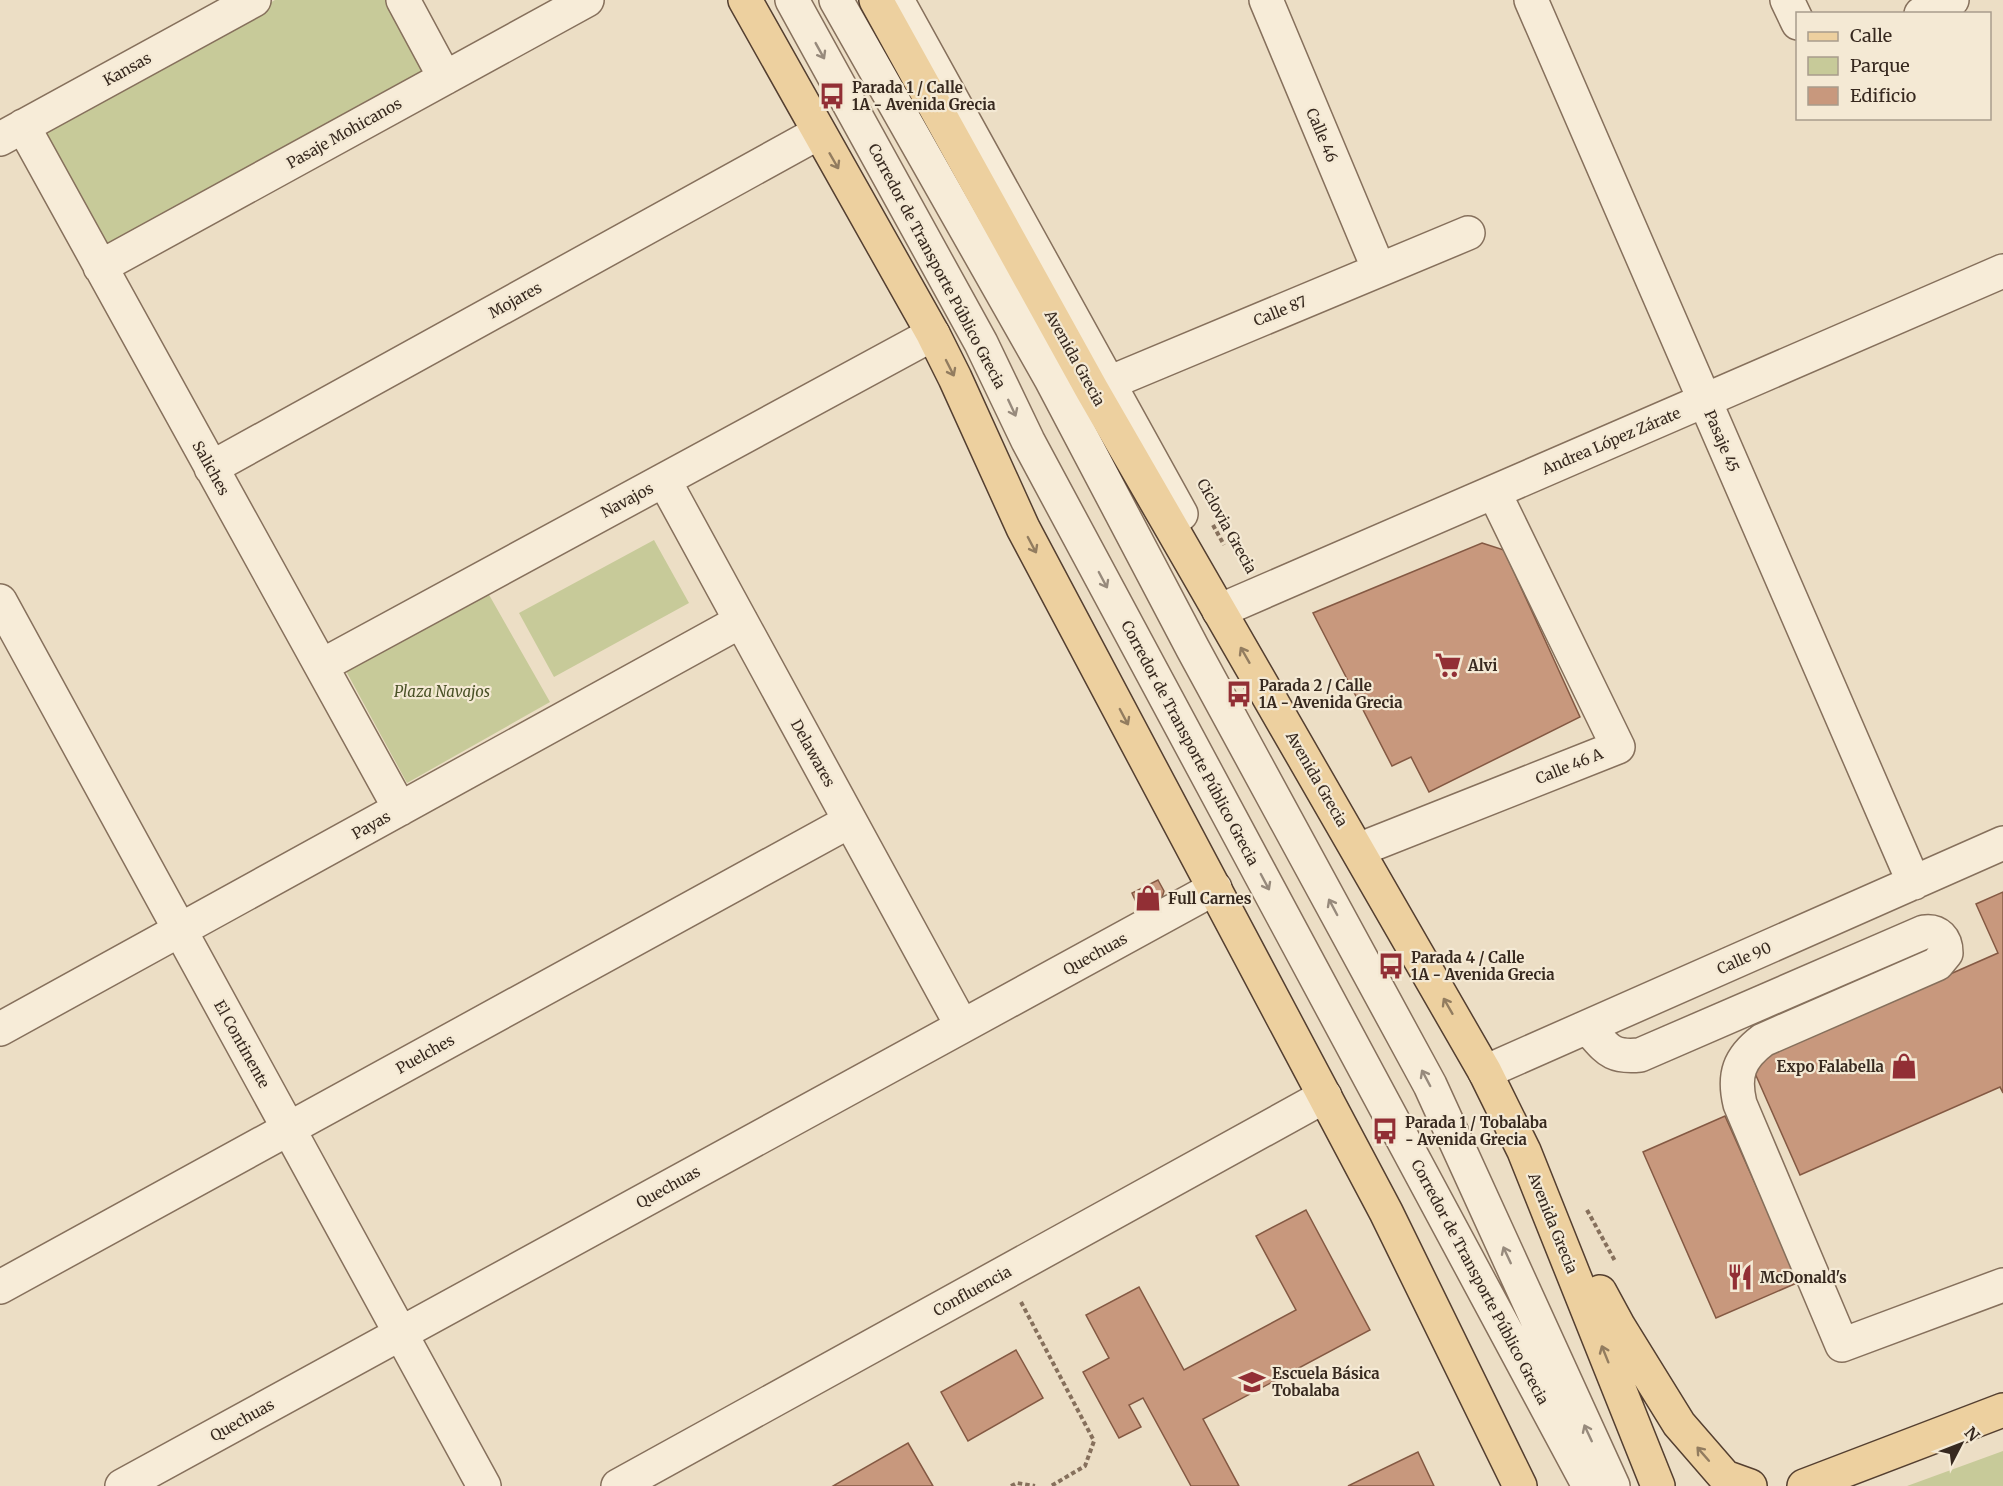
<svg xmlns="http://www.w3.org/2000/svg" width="2003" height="1486" viewBox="0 0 2003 1486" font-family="Merriweather,serif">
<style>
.green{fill:#c7ca99}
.building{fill:#c8987d;stroke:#845943;stroke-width:1.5}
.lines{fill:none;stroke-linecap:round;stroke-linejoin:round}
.minor-casing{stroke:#86705c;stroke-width:36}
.major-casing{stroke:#543f30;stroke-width:36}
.path{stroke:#86705c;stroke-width:4;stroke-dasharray:4.5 3;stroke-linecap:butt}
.minor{stroke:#f7ecd8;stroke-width:33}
.major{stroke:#edd09f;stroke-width:33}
.oneway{stroke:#978a7c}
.oneway2{stroke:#927c5f}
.labels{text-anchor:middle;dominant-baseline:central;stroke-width:4.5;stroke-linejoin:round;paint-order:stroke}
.street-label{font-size:15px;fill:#37291f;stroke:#f4e9d4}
.poi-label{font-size:15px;font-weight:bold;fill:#37291f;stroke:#f4e9d4;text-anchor:start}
.park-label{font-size:15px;font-style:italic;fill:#4a5227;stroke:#f4e9d4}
</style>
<rect width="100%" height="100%" fill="#ecdec5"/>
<!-- green -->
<path class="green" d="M275 0H392L430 69 106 250 39 131Z
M654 540 689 603 554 677 519 613Z
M488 593 550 702 407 783 346 671Z
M2003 1451V1486H1907Z"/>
<!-- building -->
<path class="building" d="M1482 543 1504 550 1580 717 1429 792 1411 757 1392 766 1313 613Z
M1158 880 1164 891 1160 904 1141 913 1132 893Z
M2003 892V1093L2000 1087 1800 1175 1750 1062 1998 953 1976 904Z
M1725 1116 1799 1282 1716 1318 1643 1152Z
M1306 1210 1370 1330 1203 1419 1239 1486H1191L1143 1398 1129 1405 1141 1427 1119 1438 1083 1372 1109 1358 1086 1315 1139 1287 1184 1370 1296 1310 1256 1236Z
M1016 1350 1043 1398 968 1441 941 1392Z
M908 1443 933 1486H833Z
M1418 1452 1434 1486H1348Z"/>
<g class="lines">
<!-- minor casing -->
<g class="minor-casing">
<path id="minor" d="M403 0 445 78
M792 0 981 343 1028 441 1589 1486
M836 0 1051 379 1193 649 1430 1085 1613 1486
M897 0 1181 514
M1266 0 1379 270
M1531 0 1914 883
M1787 0 1798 23
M1921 14 1952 0
M23 126 400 809
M0 139 254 0
M100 267 587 0
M1092 390 1468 233
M211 468 818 133
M664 480 962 1026
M0 601 484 1486
M1219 611 2003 271
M321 666 933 334
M1358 850 1618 747 1494 492
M1587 1027C1607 1048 1609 1058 1640 1055L1924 932C1938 930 1946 939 1946 953L1937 964 1763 1040C1739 1058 1733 1075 1740 1104L1842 1345 2003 1285
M0 1029 741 621
M1485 1072 2003 843
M0 1287 850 821
M122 1486 1215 888
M618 1486 1325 1096"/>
</g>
<!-- major casing -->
<g class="major-casing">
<path id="major" d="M745 0 933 334 955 378 1023 528 1386 1212 1520 1486
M876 0 1092 390 1485 1072 1524 1151 1658 1486
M1600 1292 1619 1327 1679 1424 1725 1477 1750 1486
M1804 1486 2003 1410"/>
</g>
<!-- path -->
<path class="path" d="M1213 525 1224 545
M1587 1210 1615 1261
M1021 1302 1094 1441 1085 1466 1051 1486
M1011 1486 1017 1483 1035 1486"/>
<!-- minor -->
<use href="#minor" class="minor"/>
<!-- major -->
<use href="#major" class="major"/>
</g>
<!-- one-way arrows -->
<defs><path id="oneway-shaft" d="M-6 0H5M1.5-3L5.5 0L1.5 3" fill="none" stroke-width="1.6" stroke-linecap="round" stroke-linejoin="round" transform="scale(1.5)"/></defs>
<g class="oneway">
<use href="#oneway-shaft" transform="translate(820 51) rotate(61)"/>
<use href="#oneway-shaft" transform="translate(1012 408) rotate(65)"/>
<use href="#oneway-shaft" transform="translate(1103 580) rotate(62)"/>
<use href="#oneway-shaft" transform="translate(1265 882) rotate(62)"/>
<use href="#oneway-shaft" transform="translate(1333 907) rotate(-118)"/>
<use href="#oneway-shaft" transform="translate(1426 1078) rotate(-118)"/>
<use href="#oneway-shaft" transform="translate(1507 1255) rotate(-115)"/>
<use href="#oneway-shaft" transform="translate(1588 1433) rotate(-115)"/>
</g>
<g class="oneway2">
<use href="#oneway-shaft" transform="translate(834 161) rotate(60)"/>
<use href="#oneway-shaft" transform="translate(950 368) rotate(63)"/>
<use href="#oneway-shaft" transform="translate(1032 545) rotate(62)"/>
<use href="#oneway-shaft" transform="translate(1245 655) rotate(-120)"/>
<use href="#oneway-shaft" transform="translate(1124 717) rotate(62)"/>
<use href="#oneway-shaft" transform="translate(1448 1006) rotate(-120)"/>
<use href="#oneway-shaft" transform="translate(1605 1354) rotate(-112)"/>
<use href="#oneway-shaft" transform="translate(1703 1454) rotate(-131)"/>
</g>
<!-- icons -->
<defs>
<g id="bus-bare" transform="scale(2.07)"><path d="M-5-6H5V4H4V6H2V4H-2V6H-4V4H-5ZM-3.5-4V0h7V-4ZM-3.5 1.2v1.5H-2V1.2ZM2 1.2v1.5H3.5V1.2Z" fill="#922f35" stroke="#f4e9d4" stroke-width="2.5" paint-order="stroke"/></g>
<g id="supermarket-bare" transform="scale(2.07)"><path d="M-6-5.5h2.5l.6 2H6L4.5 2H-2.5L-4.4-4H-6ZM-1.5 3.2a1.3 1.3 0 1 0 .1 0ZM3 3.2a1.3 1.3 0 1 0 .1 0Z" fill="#922f35" stroke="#f4e9d4" stroke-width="2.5" paint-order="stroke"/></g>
<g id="shop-bare" transform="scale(2.07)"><path d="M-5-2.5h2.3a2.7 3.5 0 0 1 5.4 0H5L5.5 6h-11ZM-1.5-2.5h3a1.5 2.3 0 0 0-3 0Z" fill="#922f35" stroke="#f4e9d4" stroke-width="2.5" paint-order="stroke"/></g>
<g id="restaurant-bare" transform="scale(2.07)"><path d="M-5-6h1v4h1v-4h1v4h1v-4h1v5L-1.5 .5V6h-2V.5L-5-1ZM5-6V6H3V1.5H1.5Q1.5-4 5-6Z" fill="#922f35" stroke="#f4e9d4" stroke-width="2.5" paint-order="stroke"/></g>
<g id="school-bare" transform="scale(2.07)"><path d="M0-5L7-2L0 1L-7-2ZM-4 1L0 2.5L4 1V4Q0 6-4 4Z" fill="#922f35" stroke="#f4e9d4" stroke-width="2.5" paint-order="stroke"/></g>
</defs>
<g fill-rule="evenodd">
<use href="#bus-bare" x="832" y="96"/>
<use href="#supermarket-bare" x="1448" y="665"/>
<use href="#bus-bare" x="1239" y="694"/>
<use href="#shop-bare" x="1148" y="898"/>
<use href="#bus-bare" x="1391" y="966"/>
<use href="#shop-bare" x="1904" y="1066"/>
<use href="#bus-bare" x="1385" y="1131"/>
<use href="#restaurant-bare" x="1740" y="1277"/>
<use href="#school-bare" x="1252" y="1382"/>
</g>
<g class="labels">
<!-- street labels -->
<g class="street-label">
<text transform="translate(127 69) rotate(-29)">Kansas</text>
<text transform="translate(344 133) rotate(-29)">Pasaje Mohicanos</text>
<text transform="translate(1322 135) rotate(67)">Calle 46</text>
<text transform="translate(937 266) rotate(62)">Corredor de Transporte Público Grecia</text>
<text transform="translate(515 300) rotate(-29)">Mojares</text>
<text transform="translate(1280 311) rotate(-22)">Calle 87</text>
<text transform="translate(1075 358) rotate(61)">Avenida Grecia</text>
<text transform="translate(1611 441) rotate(-23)">Andrea López Zárate</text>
<text transform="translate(1722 441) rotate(67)">Pasaje 45</text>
<text transform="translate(211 468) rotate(61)">Saliches</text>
<text transform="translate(627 500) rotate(-28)">Navajos</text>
<text transform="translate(1227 526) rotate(61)">Ciclovia Grecia</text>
<text transform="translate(1190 743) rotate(62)">Corredor de Transporte Público Grecia</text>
<text transform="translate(813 753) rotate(61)">Delawares</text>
<text transform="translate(1569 766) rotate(-22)">Calle 46 A</text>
<text transform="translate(1317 779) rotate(60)">Avenida Grecia</text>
<text transform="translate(371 825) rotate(-29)">Payas</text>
<text transform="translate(1095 954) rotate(-29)">Quechuas</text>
<text transform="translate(1744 958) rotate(-24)">Calle 90</text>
<text transform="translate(242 1044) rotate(61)">El Continente</text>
<text transform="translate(425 1054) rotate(-29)">Puelches</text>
<text transform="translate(668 1187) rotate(-29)">Quechuas</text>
<text transform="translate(1553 1223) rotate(68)">Avenida Grecia</text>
<text transform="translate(1480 1282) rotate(62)">Corredor de Transporte Público Grecia</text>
<text transform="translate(972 1291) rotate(-29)">Confluencia</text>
<text transform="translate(242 1420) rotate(-29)">Quechuas</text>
</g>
<!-- poi labels -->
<g class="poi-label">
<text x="852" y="87">Parada 1 / Calle<tspan x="852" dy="17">1A - Avenida Grecia</tspan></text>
<text x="1468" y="665">Alvi</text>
<text x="1259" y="685">Parada 2 / Calle<tspan x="1259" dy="17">1A - Avenida Grecia</tspan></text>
<text x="1168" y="898">Full Carnes</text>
<text x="1411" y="957">Parada 4 / Calle<tspan x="1411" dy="17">1A - Avenida Grecia</tspan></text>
<text x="1884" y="1066" text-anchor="end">Expo Falabella</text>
<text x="1405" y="1122">Parada 1 / Tobalaba<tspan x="1405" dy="17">- Avenida Grecia</tspan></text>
<text x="1760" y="1277">McDonald's</text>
<text x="1272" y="1373">Escuela Básica<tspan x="1272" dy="17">Tobalaba</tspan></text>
</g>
<!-- park labels -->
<g class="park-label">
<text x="442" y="691">Plaza Navajos</text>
</g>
</g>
<!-- legend -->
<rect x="1796" y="12" width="195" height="108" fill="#f4e9d4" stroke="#a89c8c" stroke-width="1.5"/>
<rect x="1808" y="32" width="30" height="9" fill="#edd09f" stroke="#a89c8c" stroke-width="1.5"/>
<text x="1850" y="42" font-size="18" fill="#37291f">Calle</text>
<rect x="1808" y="57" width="30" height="18" fill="#c7ca99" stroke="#a89c8c" stroke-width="1.5"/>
<text x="1850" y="72" font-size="18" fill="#37291f">Parque</text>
<rect x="1808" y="87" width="30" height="18" fill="#c8987d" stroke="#a89c8c" stroke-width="1.5"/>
<text x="1850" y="102" font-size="18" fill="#37291f">Edificio</text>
<!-- north arrow -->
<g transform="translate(1961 1444) rotate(48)" stroke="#f4e9d4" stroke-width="4.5" paint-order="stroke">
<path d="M0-4.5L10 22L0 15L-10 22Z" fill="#37291f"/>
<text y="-9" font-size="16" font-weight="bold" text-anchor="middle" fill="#37291f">N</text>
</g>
</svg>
